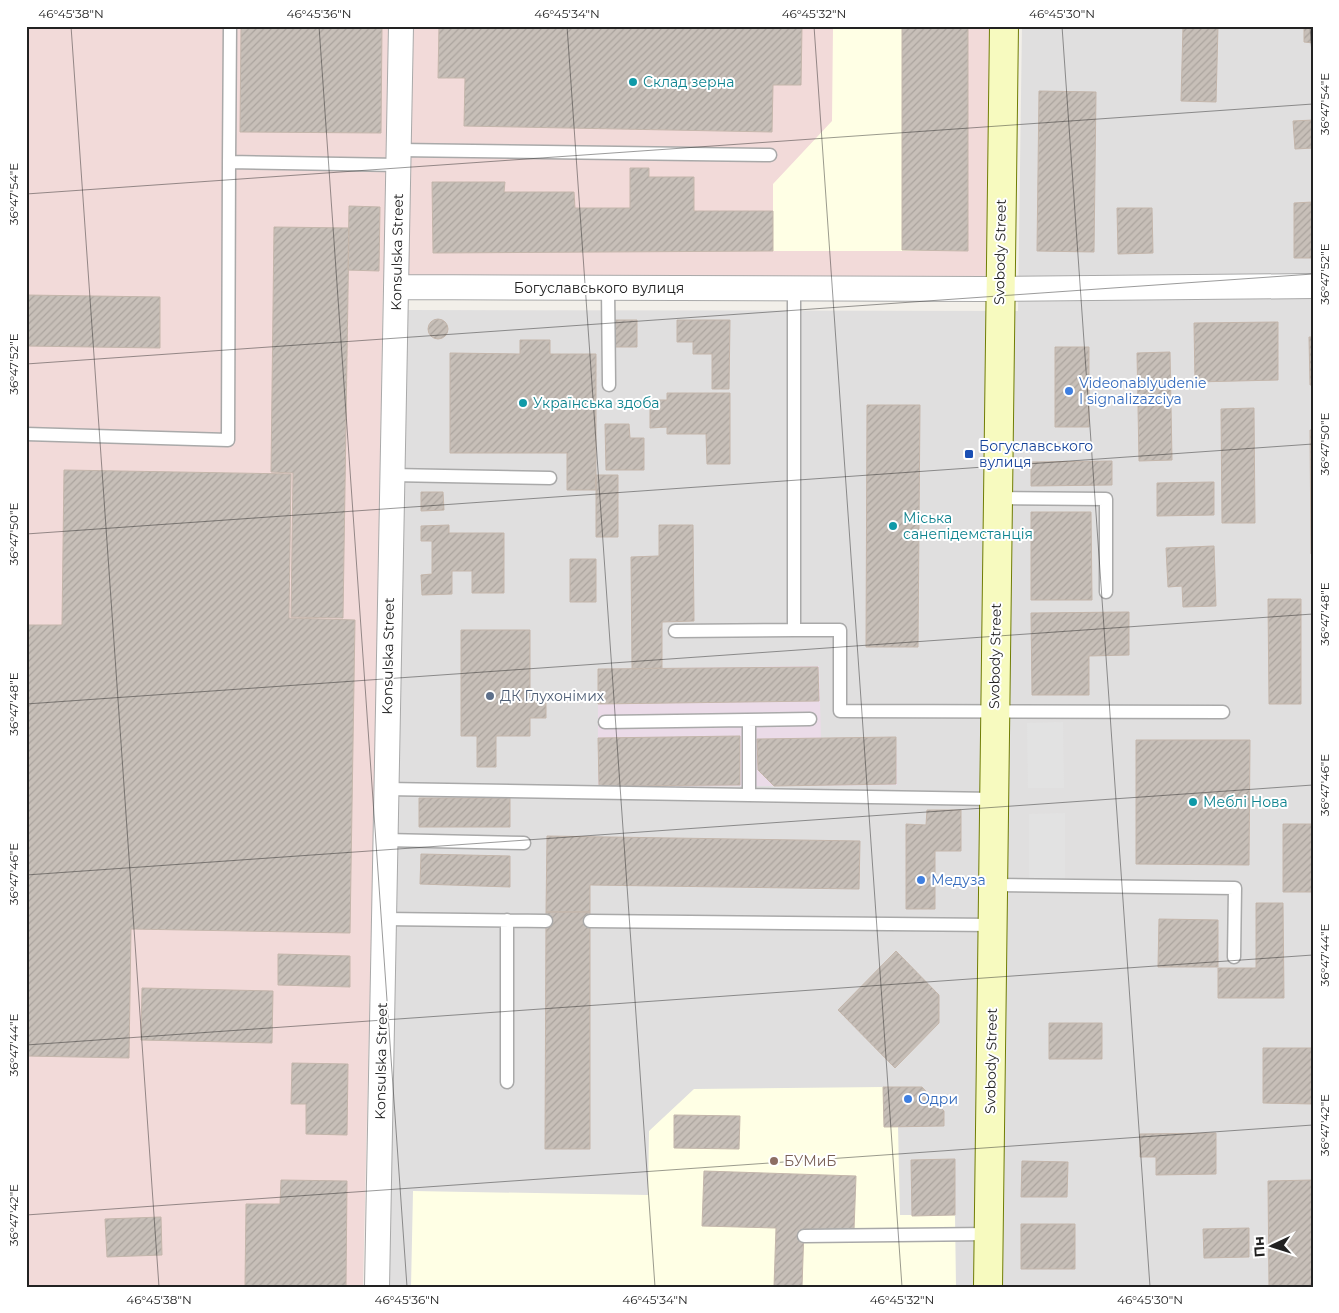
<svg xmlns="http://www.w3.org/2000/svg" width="1339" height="1313" viewBox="0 0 1339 1313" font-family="Montserrat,sans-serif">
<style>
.residential{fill:#e0dfdf}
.commercial{fill:#f2dad9}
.industrial{fill:#ebdbe8}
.education{fill:#ffffe5}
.parking{fill:#e2e2e2}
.building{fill:url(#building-hatch);stroke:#c4b6ab}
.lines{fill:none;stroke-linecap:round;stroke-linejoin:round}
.lane-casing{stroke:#a9a9a9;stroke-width:15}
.street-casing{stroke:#a9a9a9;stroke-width:26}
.secondary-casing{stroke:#707d05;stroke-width:30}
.lane{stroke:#fff;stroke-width:12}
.street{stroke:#fff;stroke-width:24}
.secondary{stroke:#f7fabf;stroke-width:28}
.ticks{fill:none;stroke:#222;stroke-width:1;stroke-opacity:0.45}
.culture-dot{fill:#0f9aa8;stroke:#fff;stroke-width:2}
.shop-dot{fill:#3f7fe0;stroke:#fff;stroke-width:2}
.transit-dot{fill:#1a4fb4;stroke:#fff;stroke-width:2}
.service-dot{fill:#5c6f8a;stroke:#fff;stroke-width:2}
.education-dot{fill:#8d6e63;stroke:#fff;stroke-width:2}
.labels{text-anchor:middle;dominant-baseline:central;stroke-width:4;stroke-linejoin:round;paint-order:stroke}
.culture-label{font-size:14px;fill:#0d838f;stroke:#fff;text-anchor:start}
.street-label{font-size:14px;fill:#222;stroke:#fff}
.shop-label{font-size:14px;fill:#366cbe;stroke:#fff;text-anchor:start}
.transit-label{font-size:14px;fill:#164399;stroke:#fff;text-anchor:start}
.service-label{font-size:14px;fill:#4e5e75;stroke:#fff;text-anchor:start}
.education-label{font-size:14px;fill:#785e54;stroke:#fff;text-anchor:start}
.neatline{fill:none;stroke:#222;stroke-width:2}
.ticks-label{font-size:12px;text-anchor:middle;fill:#222}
</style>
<defs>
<pattern id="building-hatch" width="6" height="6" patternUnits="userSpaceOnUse" patternTransform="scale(1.25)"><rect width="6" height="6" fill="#c7bfb8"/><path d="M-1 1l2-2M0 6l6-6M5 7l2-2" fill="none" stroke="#aba49e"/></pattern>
</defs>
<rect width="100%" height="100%" fill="#f2efe9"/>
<!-- residential -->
<path class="residential" d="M1022 26H1313V1287H384L408 310 1018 311Z"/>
<!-- commercial -->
<path class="commercial" d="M26 26H992L991 280H383L375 776 363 1287H26Z"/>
<!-- industrial -->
<path class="industrial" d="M819 666 821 738 896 737 897 785 598 787V669Z"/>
<!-- education -->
<path class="education" d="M833 26H968V251H773V184L832 121Z
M883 1087 884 1126H898L900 1215H955L956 1287H411L413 1191 648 1195 649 1131 694 1089Z"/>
<!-- parking -->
<path class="parking" d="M1063 722 1064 788H1028L1027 723Z
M1065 813V879H1029V814Z"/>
<!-- building -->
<path class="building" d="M241 26H382L381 133 240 132Z
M439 26H802L801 85H773L772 132 464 126 465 78H438Z
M902 26H968V251L902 250Z
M1183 26H1218L1216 102 1181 101Z
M1304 26H1313V43L1304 42Z
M1039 91 1096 92 1094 252 1037 251Z
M1313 120V148L1295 149 1293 121Z
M630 168H649V177H694V211H773V251L433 253 432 182H505L504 192H574L575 208H630Z
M1313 202V258H1294V203Z
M349 206 380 207 379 271 348 270Z
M1117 208H1152L1153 253 1118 254Z
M274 227 349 228 343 618 291 617 293 473 271 472Z
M26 295 160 297V348L26 346Z
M428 329a10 10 0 1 1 20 0a10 10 0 1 1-20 0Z
M615 320H637V347H615Z
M677 320H730L729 389H712V354H693V342H677Z
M1278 322V380L1195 382 1194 323Z
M1309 337H1313V385H1310Z
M520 340H550V354H596V490H567V453H450V353L520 354Z
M1055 347H1089V427H1055Z
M1170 352 1172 460 1139 461 1137 353Z
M667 393H730V464H707L706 434H667V427L650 428V400H667Z
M867 405H920L918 647H866Z
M1254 408 1255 523H1222L1221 409Z
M605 424H629L630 438H644V470H606Z
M1310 430H1313V554H1311Z
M1112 461V485L1031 486V462Z
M64 470 291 474 289 618 355 620 350 933 131 929 129 1058 26 1056V625H62Z
M596 475H618V537H596Z
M1214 482V515L1157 516V483Z
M421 492H443L444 510 421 511Z
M1031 512H1091L1092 600H1031Z
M449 525V533H504V593H472V571H452V594L422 595 421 575 432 574V541H421V526Z
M659 525H693L694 621 662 622V668L632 669 631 557 659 556Z
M1214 546 1216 606 1183 607 1182 586 1168 587 1166 548Z
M570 559H596V602H570Z
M1268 599H1301V704H1269Z
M1129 612V655L1089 656V695H1032L1031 613Z
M461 630H530V697L546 698V718H530V736H496V767H477V736H461Z
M818 667 819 701 598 704V669Z
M740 736V785L599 786 598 738Z
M896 737V784L774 786 758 770 757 739Z
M1136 740H1250L1249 865 1136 864Z
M419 798H510V827H419Z
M927 810H961V851H935V909H906V824L926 825Z
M1283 824H1313V892H1283Z
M547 836 860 841 859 889 590 885V912H546Z
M421 854 510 856V887L420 884Z
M1256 903H1283L1284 998H1218V968H1256Z
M546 912H590V1149H545Z
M1159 919 1218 920V967H1158Z
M896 951 939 995V1023L895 1068 838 1010Z
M278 954 350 956V987L278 985Z
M142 988 273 991 272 1043 141 1040Z
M1049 1023H1102V1059H1049Z
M1263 1048H1313V1104L1263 1103Z
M292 1063 348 1064 347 1135 306 1134V1104H291Z
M883 1087H922L944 1111V1126L884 1127Z
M674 1115 740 1116 739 1149 674 1148Z
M1216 1133V1174L1156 1175V1157H1140V1134Z
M955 1159V1215L912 1216 911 1160Z
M1022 1161 1068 1162 1067 1197H1021Z
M704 1171 856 1176 854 1230 804 1229 802 1287H774L776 1228 702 1226Z
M281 1180 347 1181 346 1287H245L246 1204H280Z
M1313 1180V1287H1269L1268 1181Z
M161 1217 162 1255 107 1257 105 1219Z
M1021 1224H1075V1269H1021Z
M1249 1228V1257L1204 1258 1203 1229Z"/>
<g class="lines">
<!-- lane casing -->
<g class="lane-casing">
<path id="lane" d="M399 150 770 155
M229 162 230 26
M608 288 609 385
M794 288V630H840V711L1223 712
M26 434 228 440 229 162 399 165
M392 475 550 478
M997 498 1106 499V592
M675 631 794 630
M605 722 810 719
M386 789 994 799
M749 795V720
M385 840 524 843
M993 885 1235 888 1234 957
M383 919 546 921
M590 921 992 925
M507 1082V920
M804 1236 988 1234"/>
</g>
<!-- street casing -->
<g class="street-casing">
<path id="street" d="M396 287 982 289 1313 286
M377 1287 401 26"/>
</g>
<!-- secondary casing -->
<g class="secondary-casing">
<path id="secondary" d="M988 1287 1004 26"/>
</g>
<!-- lane -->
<use href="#lane" class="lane"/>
<!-- street -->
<use href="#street" class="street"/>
<!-- secondary -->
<use href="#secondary" class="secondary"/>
</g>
<!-- ticks -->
<path class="ticks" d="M71 26 159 1287M319 26 407 1287M567 26 655 1287M814 26 902 1287M1062 26 1150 1287M1310 26 1313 69M26 194 1313 104M26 364 1313 274M26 534 1313 444M26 704 1313 614M26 875 1313 785M26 1045 1313 955M26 1215 1313 1125"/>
<!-- markers -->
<g class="culture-dot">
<circle cx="633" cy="82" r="5"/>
<circle cx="523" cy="403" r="5"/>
<circle cx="893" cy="526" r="5"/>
<circle cx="1193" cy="802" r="5"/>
</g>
<g class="shop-dot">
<circle cx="1069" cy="391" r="5"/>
<circle cx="921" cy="880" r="5"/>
<circle cx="908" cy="1099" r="5"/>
</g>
<rect class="transit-dot" x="964" y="449" width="10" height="10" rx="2.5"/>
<circle class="service-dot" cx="490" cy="696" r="5"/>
<circle class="education-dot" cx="774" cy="1161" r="5"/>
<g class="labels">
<!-- culture labels -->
<g class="culture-label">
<text x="643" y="82">Склад зерна</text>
<text x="533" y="403">Українська здоба</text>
<text x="903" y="518">Міська<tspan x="903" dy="16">санепідемстанція</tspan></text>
<text x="1203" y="802">Меблі Нова</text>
</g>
<!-- street labels -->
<g class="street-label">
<text transform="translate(397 252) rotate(-89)">Konsulska Street</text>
<text transform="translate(1000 252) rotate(-89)">Svobody Street</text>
<text x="599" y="288">Богуславського вулиця</text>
<text transform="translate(388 656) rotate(-89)">Konsulska Street</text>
<text transform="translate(995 656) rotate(-89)">Svobody Street</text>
<text transform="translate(381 1061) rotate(-89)">Konsulska Street</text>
<text transform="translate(991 1061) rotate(-89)">Svobody Street</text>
</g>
<!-- shop labels -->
<g class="shop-label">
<text x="1079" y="383">Videonablyudenie<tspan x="1079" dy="16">I signalizazciya</tspan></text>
<text x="931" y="880">Медуза</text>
<text x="918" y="1099">Одри</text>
</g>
<!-- transit labels -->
<g class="transit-label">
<text x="979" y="446">Богуславського<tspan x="979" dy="16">вулиця</tspan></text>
</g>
<!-- service labels -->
<g class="service-label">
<text x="500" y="696">ДК Глухонімих</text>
</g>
<!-- education labels -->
<g class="education-label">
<text x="784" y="1161">БУМиБ</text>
</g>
</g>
<!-- border -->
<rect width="1339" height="1313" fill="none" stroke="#ffffff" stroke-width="55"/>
<!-- north arrow -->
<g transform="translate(1272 1246) rotate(266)" stroke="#ffffff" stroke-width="4" paint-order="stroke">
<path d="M0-4L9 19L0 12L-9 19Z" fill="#222222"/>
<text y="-8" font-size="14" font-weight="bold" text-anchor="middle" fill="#222222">Пн</text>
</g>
<rect x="28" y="28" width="1284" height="1258" class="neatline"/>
<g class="ticks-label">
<text x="71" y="18">46°45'38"N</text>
<text x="319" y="18">46°45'36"N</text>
<text x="567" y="18">46°45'34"N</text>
<text x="814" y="18">46°45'32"N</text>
<text x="1062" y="18">46°45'30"N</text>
<text transform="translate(1325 104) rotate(-90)" y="4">36°47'54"E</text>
<text transform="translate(14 194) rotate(-90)" y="4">36°47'54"E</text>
<text transform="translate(1325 274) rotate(-90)" y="4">36°47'52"E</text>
<text transform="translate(14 364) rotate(-90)" y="4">36°47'52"E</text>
<text transform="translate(1325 444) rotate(-90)" y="4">36°47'50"E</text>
<text transform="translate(14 534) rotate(-90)" y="4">36°47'50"E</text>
<text transform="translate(1325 614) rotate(-90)" y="4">36°47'48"E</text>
<text transform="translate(14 704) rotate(-90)" y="4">36°47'48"E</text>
<text transform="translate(1325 785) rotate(-90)" y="4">36°47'46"E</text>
<text transform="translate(14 874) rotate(-90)" y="4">36°47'46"E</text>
<text transform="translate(1325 955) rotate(-90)" y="4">36°47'44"E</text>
<text transform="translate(14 1045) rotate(-90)" y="4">36°47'44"E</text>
<text transform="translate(1325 1125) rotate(-90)" y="4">36°47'42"E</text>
<text transform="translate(14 1215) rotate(-90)" y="4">36°47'42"E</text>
<text x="159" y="1304">46°45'38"N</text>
<text x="407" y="1304">46°45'36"N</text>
<text x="655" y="1304">46°45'34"N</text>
<text x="902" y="1304">46°45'32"N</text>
<text x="1150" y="1304">46°45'30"N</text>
</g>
</svg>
